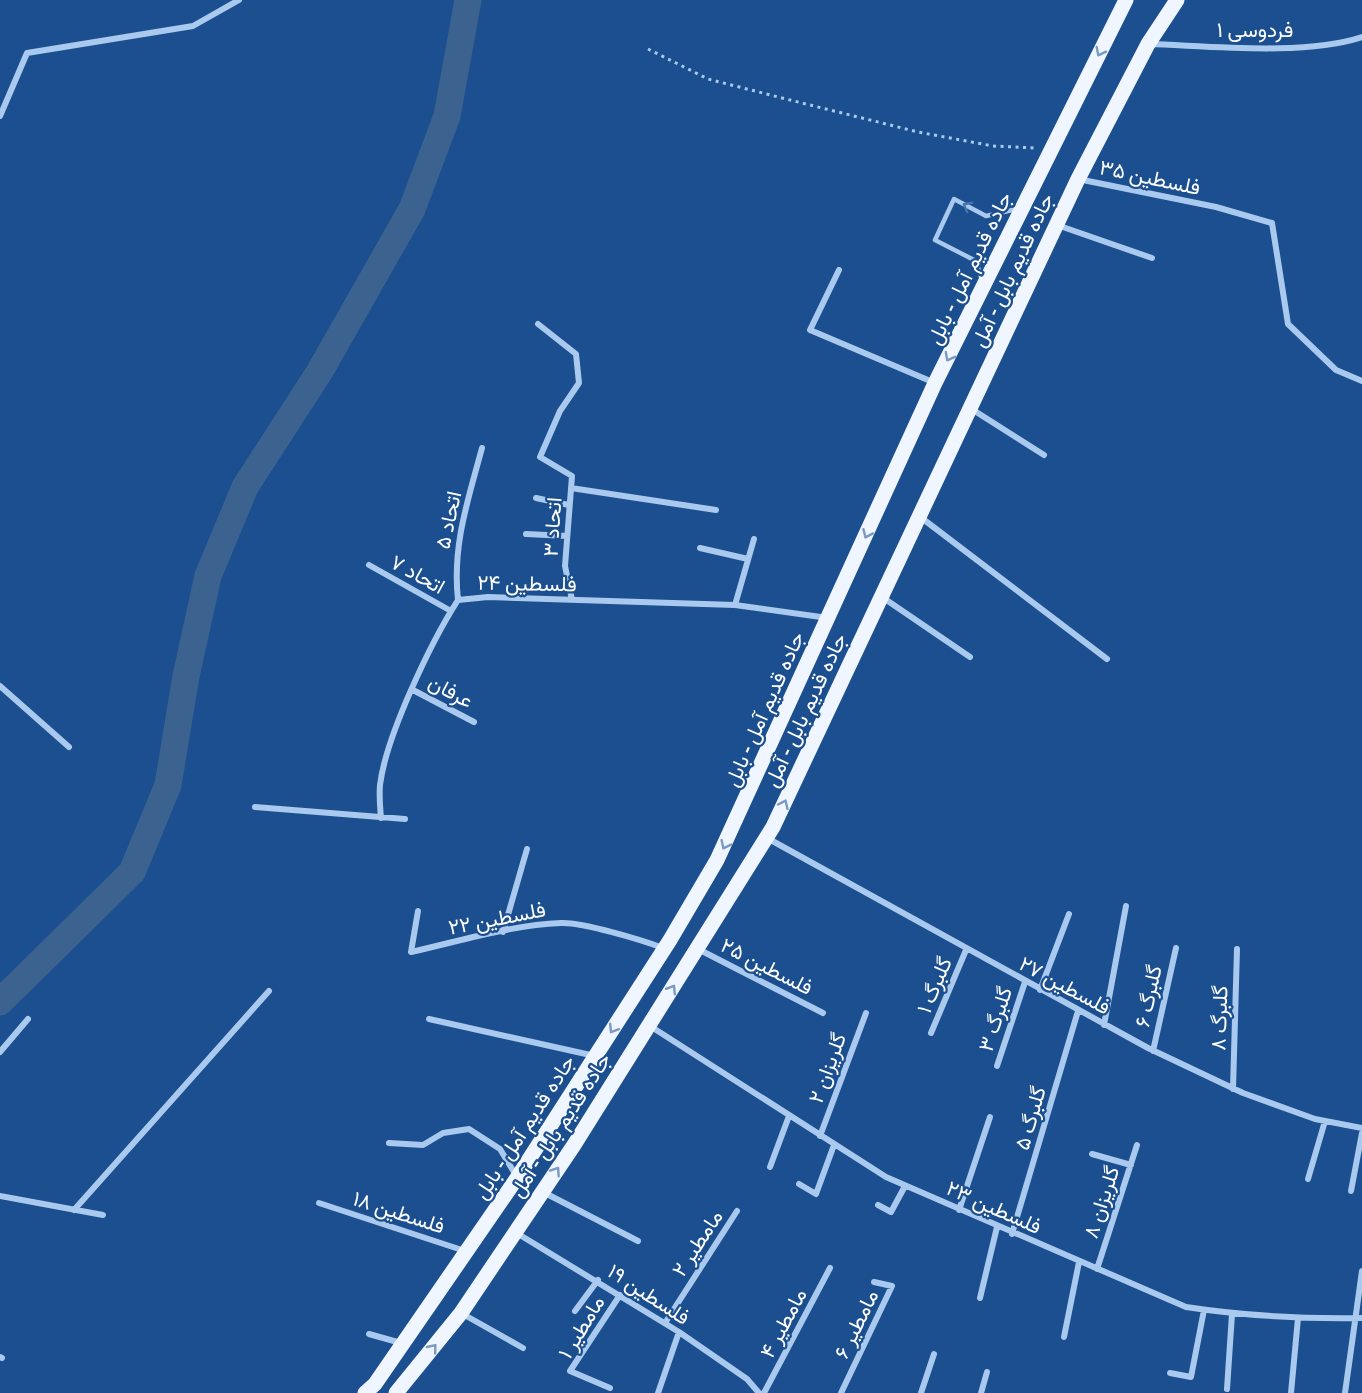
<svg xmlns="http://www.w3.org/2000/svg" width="1362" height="1393" viewBox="0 0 1362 1393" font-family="'Archivo Narrow',Vazirmatn,sans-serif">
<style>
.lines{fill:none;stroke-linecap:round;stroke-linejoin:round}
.river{stroke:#3c6290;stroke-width:27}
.path{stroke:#a9c9ee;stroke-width:3;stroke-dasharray:3 4.5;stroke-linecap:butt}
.service{stroke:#a9c9ee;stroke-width:4.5}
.minor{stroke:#a9c9ee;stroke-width:6}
.primary{stroke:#f0f6ff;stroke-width:15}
.oneway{stroke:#7b9ac1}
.oneway2{stroke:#4674ac}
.labels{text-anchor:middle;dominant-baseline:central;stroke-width:4.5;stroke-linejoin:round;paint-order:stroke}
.street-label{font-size:21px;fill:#fff;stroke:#1b4f8f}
</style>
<rect width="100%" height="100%" fill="#1b4f8f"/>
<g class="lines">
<!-- river -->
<path class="river" d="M0 1002 132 872 168 785 186 676 208 576 245 487 320 371 412 209 447 116 468 0"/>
<!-- path -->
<path class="path" d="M648 49 708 79 782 98 918 132 993 146 1036 148"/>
<!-- service -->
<path class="service" d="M982 280 976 261 935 240 954 199 986 216 1017 209"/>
<!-- minor -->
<path class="minor" d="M1149 44C1210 46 1304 56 1362 37
M0 116 27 53 193 26 239 0
M1078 179 1216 207 1272 223 1288 324 1336 370 1362 381
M1057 225 1152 258
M839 270 810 330 935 383
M538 324 576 354 579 383 560 411 540 457 572 476 565 566 572 600
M970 408 1044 455
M571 488 716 510
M536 498 569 505
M919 516 1107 659
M526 534 567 536
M700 548 748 559
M369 565 451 611
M882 597 970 657
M458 600C452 546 468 500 482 448
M735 605 754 539
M0 686 69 747
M413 690 474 722
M255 807 405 819
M381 818C380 807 379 796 380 785 386 736 431 642 458 600L488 597 735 605 828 618
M767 838 1148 1048 1243 1093 1315 1119 1362 1128
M418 911 411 952C460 941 511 925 561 923 582 922 642 940 663 948
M503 932 527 849
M698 949 823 1013
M1040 990 1069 914
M429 1019 595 1056
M1104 1025 1126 906
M650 1026 886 1177 1186 1307C1245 1316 1303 1319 1362 1318
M931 1033 966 950
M1153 1051 1176 948
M0 1052 28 1019
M997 1066 1025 982
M1233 1089 1237 949
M820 1136 866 1013
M389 1143 423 1145 443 1133 469 1129 500 1149 517 1177
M1092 1154 1131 1165
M770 1167 789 1116
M1308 1179 1325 1121
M799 1184 816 1194 834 1145
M1351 1191 1362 1133
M543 1192 638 1241
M0 1196 103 1215
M319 1203 465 1251
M878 1205 891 1212 905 1186
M74 1210 269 991
M959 1210 990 1117
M515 1232 679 1332 747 1379 759 1393
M1012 1234 1078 1011
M1097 1269 1137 1145
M980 1298 997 1227
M575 1311 598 1280
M461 1313 523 1348
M665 1323 737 1211
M369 1334 401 1343
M1064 1337 1079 1262
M0 1357 2 1358
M1170 1373 1191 1377 1204 1310
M610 1388 570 1371 620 1295
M1227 1389 1232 1314
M658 1393 679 1332
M764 1393 830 1268
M841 1393 892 1286 874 1282
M921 1393 934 1354
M981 1393 987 1372
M1291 1393 1298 1318
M1345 1393 1362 1271"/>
<!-- primary -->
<path class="primary" d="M365 1393 375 1384 517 1178 670 940 717 860 935 383 1126 0
M396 1393 461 1313 574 1145 773 827 1078 179 1148 44 1177 0"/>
</g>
<!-- one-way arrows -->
<defs><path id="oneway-chevron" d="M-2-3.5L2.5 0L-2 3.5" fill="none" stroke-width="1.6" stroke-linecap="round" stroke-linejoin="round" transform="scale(1.5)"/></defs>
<g class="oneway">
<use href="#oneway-chevron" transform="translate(1100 52) rotate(117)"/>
<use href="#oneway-chevron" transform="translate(949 357) rotate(118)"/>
<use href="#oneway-chevron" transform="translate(867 534) rotate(114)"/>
<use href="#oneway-chevron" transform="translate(784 804) rotate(-65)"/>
<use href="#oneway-chevron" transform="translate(725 845) rotate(116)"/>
<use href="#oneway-chevron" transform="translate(672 989) rotate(-58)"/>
<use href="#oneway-chevron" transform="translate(613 1029) rotate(122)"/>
<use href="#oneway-chevron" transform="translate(556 1171) rotate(-56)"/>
<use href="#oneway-chevron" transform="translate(433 1348) rotate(-51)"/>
</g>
<use class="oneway2" href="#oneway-chevron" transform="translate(967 206) rotate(-152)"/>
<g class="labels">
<!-- street labels -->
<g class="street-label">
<text x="1255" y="29">فردوسی ۱</text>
<text transform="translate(1150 177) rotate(12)">فلسطین ۳۵</text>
<text transform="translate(969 268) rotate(-64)">جاده قدیم آمل - بابل</text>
<text transform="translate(1012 270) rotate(-65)">جاده قدیم بابل - آمل</text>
<text transform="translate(448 520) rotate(-78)">اتحاد ۵</text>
<text transform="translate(552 527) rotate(-86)">اتحاد ۳</text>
<text transform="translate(418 574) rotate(29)">اتحاد ۷</text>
<text transform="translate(527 583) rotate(1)">فلسطین ۲۴</text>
<text transform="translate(451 691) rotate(28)">عرفان</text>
<text transform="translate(764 709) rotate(-66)">جاده قدیم آمل - بابل</text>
<text transform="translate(805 710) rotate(-65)">جاده قدیم بابل - آمل</text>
<text transform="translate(497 918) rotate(-11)">فلسطین ۲۲</text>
<text transform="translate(767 966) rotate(27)">فلسطین ۲۵</text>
<text transform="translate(934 985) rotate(-67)">گلبرگ ۱</text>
<text transform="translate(1065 985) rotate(28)">فلسطین ۲۷</text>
<text transform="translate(1148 996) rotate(-78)">گلبرگ ۶</text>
<text transform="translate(1219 1018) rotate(-88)">گلبرگ ۸</text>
<text transform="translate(995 1019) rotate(-72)">گلبرگ ۳</text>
<text transform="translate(827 1068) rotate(-70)">گلریزان ۲</text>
<text transform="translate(1030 1118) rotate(-74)">گلبرگ ۵</text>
<text transform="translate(560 1125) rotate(-57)">جاده قدیم بابل - آمل</text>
<text transform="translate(524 1127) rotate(-57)">جاده قدیم آمل - بابل</text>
<text transform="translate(1101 1202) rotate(-72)">گلریزان ۸</text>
<text transform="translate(994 1207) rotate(24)">فلسطین ۲۳</text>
<text transform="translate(399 1212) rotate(18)">فلسطین ۱۸</text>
<text transform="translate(697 1243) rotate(-57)">مامطیر ۲</text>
<text transform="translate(649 1294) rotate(33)">فلسطین ۱۹</text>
<text transform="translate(783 1323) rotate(-62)">مامطیر ۴</text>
<text transform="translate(856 1324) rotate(-64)">مامطیر ۶</text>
<text transform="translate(581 1327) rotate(-59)">مامطیر ۱</text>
</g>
</g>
</svg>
